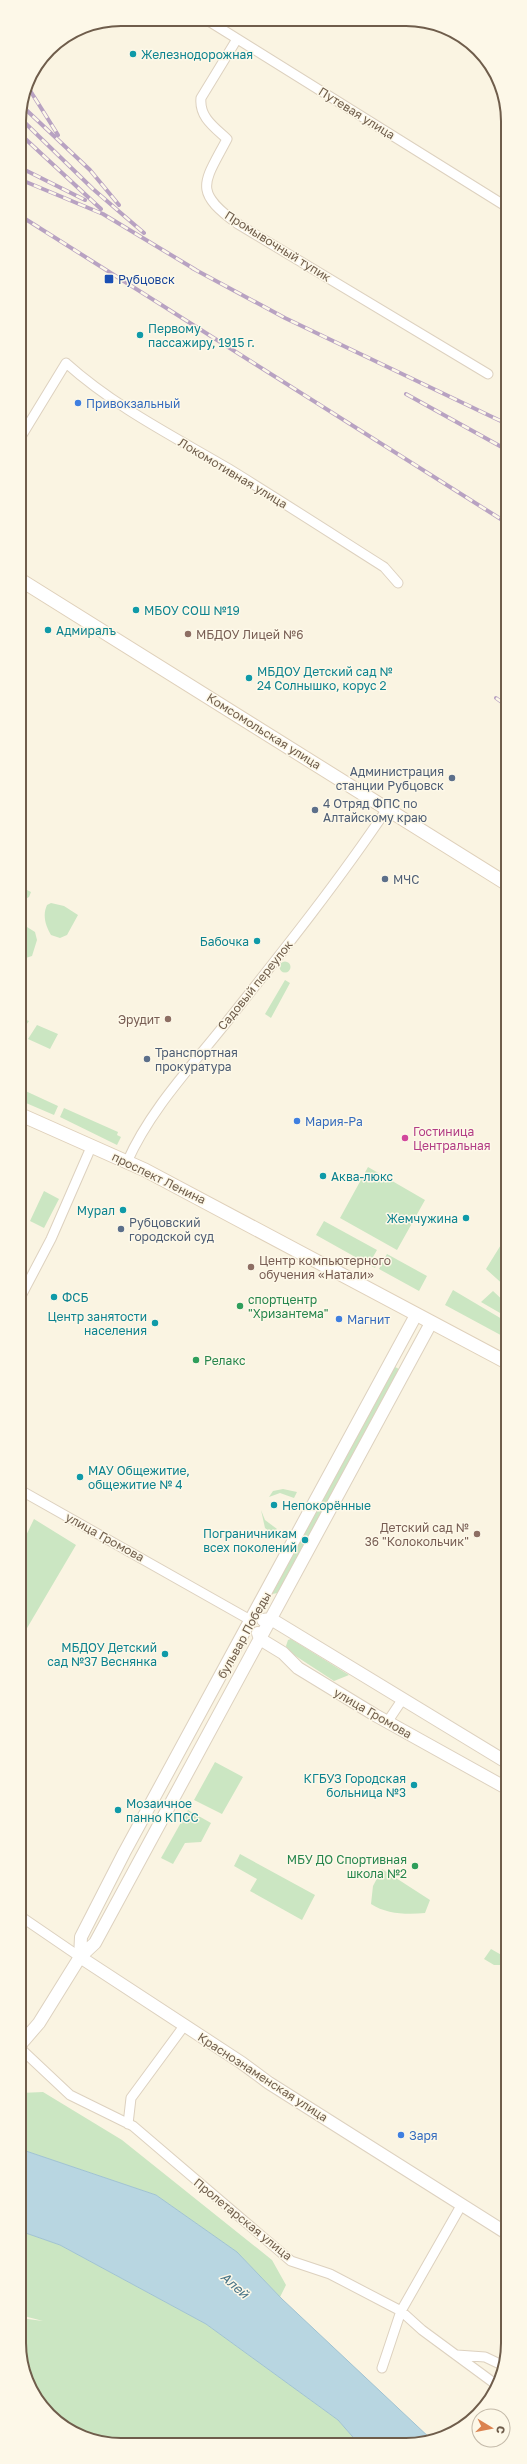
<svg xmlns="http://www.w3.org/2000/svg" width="527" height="2464" viewBox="0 0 527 2464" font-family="'Golos Text',sans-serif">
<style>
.green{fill:#cbe6c2}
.water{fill:#b8d6e1;stroke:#a0c3d2}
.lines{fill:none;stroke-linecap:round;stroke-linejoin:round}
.minor-casing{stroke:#ddd1bf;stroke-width:11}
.tertiary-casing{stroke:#ddd1bf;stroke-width:14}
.secondary-casing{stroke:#dfd0ba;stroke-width:15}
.minor{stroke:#fff;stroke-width:9}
.tertiary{stroke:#fff;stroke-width:12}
.secondary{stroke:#fff;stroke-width:13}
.rail-casing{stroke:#b8a2c2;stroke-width:4}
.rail{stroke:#fdf8e8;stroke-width:2.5;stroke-dasharray:8;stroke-linecap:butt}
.culture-dot{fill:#0f9aa8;stroke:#fdf8e8;stroke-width:1.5}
.transit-dot{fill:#1a4fb4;stroke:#fdf8e8;stroke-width:1.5}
.shop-dot{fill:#3f7fe0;stroke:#fdf8e8;stroke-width:1.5}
.education-dot{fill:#8d6e63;stroke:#fdf8e8;stroke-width:1.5}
.service-dot{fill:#5c6f8a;stroke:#fdf8e8;stroke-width:1.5}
.hotel-dot{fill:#d1479c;stroke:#fdf8e8;stroke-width:1.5}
.leisure-dot{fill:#2e9e5b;stroke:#fdf8e8;stroke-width:1.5}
.labels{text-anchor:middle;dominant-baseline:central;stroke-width:3;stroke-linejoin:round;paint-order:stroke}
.culture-label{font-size:12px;fill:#0d838f;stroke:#fdf8e8;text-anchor:start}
.street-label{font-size:12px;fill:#6f5d4b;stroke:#fdf8e8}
.transit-label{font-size:12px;fill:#164399;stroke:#fdf8e8;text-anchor:start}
.shop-label{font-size:12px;fill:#366cbe;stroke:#fdf8e8;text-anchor:start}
.education-label{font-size:12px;fill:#785e54;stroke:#fdf8e8;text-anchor:start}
.service-label{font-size:12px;fill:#4e5e75;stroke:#fdf8e8;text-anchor:start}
.hotel-label{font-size:12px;fill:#b23c85;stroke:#fdf8e8;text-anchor:start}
.leisure-label{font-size:12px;fill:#27864d;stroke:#fdf8e8;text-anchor:start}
.water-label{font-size:13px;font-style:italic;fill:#4a7588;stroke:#fdf8e8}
.rim{fill:none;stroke:#6f5d4b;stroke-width:2}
</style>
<rect width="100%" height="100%" fill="#faf4e2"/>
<!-- green -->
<path class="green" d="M19 886 31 892 29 897 19 902Z
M51 903 64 906 78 915 67 935 60 938 51 935C46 926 42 916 47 905Z
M19 922 35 932 37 940 32 956 19 960Z
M279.5 967a5.5 5.5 0 1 1 11 0a5.5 5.5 0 1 1-11 0Z
M285 980 290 983 271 1018 265 1014Z
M19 1017 29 1021 19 1035Z
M37 1025 58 1034 50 1049 28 1039Z
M19 1088 58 1106 54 1115 19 1100Z
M64 1108 118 1132 117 1135 121 1137 117 1145 60 1117Z
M368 1167 425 1200 397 1250 340 1218Z
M44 1191 59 1199 44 1228 30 1221Z
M324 1221 377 1250 373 1257 379 1260 375 1268 316 1235Z
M507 1235V1288L486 1269Z
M387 1254 427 1276 419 1291 379 1269Z
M453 1290 507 1322 508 1339 445 1305Z
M493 1291 507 1304V1317L481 1302Z
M393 1366 401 1370 278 1593 272 1594Z
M283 1489 297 1492 294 1498 280 1493 269 1497 273 1491Z
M261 1510 265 1520 277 1529 274 1535 265 1528Z
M34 1519 76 1545 20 1640V1548Z
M291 1639 349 1675 334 1681 288 1651 286 1646 288 1640Z
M215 1762 243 1777 222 1814 194 1800Z
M188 1810 211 1823 201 1842 185 1843 173 1864 161 1858Z
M240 1854 315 1895 302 1920 250 1891 257 1879 234 1866Z
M382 1869 430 1900 425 1913C407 1915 386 1914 371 1904L373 1886Z
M491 1949 505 1957 500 1965H494L484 1959Z
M43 2092 122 2140 272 2260 286 2285 280 2297 237 2252 156 2195 20 2149V2093Z
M20 2231 60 2245 206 2324 338 2420 359 2444 101 2443 70 2431 44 2410 20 2356V2318L43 2321 20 2315Z"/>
<!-- water -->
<path class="water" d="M20 2149 156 2195 237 2252 282 2299 432 2440 419 2444H359L338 2420 206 2324 60 2245 20 2231Z"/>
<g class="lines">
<!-- minor casing -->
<g class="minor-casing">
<path id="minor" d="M207 20 507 207
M237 39 201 98C199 117 214 127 227 139 204 183 192 191 238 224L488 374
M19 440 66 363C115 407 173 436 229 469 281 501 332 534 384 567L398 583
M127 1162C151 1108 193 1065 229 1019 283 951 338 882 387 809
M20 1298 51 1239 92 1145
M20 1490 252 1621
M388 1721 402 1700
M20 1916 80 1957
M20 2048 70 2095 133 2126 291 2261 330 2274 401 2311 422 2330 498 2386
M128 2124 131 2098 184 2026
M457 2355 485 2357 504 2366
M382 2368 401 2311 462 2204"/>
</g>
<!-- tertiary casing -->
<g class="tertiary-casing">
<path id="tertiary" d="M263 1620 271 1619 508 1763
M258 1633 260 1639 283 1653 298 1668 375 1715 508 1789
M80 1957 81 1937 124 1853 416 1315
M80 1957 242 2063 269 2083 508 2234
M20 2045 39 2023 80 1957 95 1943 431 1323"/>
</g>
<!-- secondary casing -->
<g class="secondary-casing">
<path id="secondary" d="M19 579 507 884
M19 1114 145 1170 508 1363"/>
</g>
<!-- minor -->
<use href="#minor" class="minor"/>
<!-- tertiary -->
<use href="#tertiary" class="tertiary"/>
<!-- secondary -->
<use href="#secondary" class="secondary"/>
<!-- rail casing -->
<g class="rail-casing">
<path id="rail" d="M26 84 58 135
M21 105 90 170 119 205
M19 117 93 189 144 233
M19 133 101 209
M19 167 85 200
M19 179 103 214 196 270
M19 215 507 523
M192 268 285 318 507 424
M406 394 507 450
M506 670 507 671
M496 698 507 706"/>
</g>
<!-- rail -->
<use href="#rail" class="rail"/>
</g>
<!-- markers -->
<g class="culture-dot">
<circle cx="133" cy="54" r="4"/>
<circle cx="140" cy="335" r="4"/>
<circle cx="136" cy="610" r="4"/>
<circle cx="48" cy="630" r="4"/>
<circle cx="249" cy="678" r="4"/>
<circle cx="257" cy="941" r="4"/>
<circle cx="323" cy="1176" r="4"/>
<circle cx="123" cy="1210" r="4"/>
<circle cx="466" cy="1218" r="4"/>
<circle cx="54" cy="1297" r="4"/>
<circle cx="155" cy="1323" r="4"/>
<circle cx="80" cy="1477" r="4"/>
<circle cx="274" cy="1505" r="4"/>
<circle cx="305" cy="1540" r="4"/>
<circle cx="165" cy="1654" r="4"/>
<circle cx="414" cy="1785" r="4"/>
<circle cx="118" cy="1810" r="4"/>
</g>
<rect class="transit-dot" x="104" y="274" width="10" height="10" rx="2"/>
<g class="shop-dot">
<circle cx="78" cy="403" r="4"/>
<circle cx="297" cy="1121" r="4"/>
<circle cx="339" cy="1319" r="4"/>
<circle cx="401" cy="2135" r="4"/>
</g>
<g class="education-dot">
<circle cx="188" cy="634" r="4"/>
<circle cx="168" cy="1019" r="4"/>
<circle cx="251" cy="1267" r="4"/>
<circle cx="477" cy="1534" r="4"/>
</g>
<g class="service-dot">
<circle cx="452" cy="778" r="4"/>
<circle cx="315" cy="810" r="4"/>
<circle cx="385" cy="879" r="4"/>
<circle cx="147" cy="1059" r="4"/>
<circle cx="121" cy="1229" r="4"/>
</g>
<circle class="hotel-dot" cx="405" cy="1138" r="4"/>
<g class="leisure-dot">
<circle cx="240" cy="1306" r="4"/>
<circle cx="196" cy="1360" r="4"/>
<circle cx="415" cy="1866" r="4"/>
</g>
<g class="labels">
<!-- culture labels -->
<g class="culture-label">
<text x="141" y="54">Железнодорожная</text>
<text x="148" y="328">Первому<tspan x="148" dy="14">пассажиру, 1915 г.</tspan></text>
<text x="144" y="610">МБОУ СОШ №19</text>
<text x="56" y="630">Адмиралъ</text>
<text x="257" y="671">МБДОУ Детский сад №<tspan x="257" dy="14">24 Солнышко, корус 2</tspan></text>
<text x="249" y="941" text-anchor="end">Бабочка</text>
<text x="331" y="1176">Аква-люкс</text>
<text x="115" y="1210" text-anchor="end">Мурал</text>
<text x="458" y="1218" text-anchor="end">Жемчужина</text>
<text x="62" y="1297">ФСБ</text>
<text x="147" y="1316" text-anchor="end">Центр занятости<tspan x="147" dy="14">населения</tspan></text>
<text x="88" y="1470">МАУ Общежитие,<tspan x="88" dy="14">общежитие № 4</tspan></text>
<text x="282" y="1505">Непокорённые</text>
<text x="297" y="1533" text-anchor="end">Пограничникам<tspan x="297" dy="14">всех поколений</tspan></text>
<text x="157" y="1647" text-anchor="end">МБДОУ Детский<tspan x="157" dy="14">сад №37 Веснянка</tspan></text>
<text x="406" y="1778" text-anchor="end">КГБУЗ Городская<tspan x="406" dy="14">больница №3</tspan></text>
<text x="126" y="1803">Мозаичное<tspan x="126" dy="14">панно КПСС</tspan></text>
</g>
<!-- street labels -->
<g class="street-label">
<text transform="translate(357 113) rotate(32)">Путевая улица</text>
<text transform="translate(278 246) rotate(32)">Промывочный тупик</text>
<text transform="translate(233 473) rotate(31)">Локомотивная улица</text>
<text transform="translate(264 731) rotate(32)">Комсомольская улица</text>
<text transform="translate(255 985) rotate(-51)">Садовый переулок</text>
<text transform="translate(159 1178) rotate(26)">проспект Ленина</text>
<text transform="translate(105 1537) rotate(29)">улица Громова</text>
<text transform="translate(244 1635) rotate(-61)">бульвар Победы</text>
<text transform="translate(373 1713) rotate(30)">улица Громова</text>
<text transform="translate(263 2077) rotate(33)">Краснознаменская улица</text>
<text transform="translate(243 2219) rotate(39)">Пролетарская улица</text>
</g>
<!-- transit labels -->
<g class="transit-label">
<text x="118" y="279">Рубцовск</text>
</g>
<!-- shop labels -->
<g class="shop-label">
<text x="86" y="403">Привокзальный</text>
<text x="305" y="1121">Мария-Ра</text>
<text x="347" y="1319">Магнит</text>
<text x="409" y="2135">Заря</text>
</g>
<!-- education labels -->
<g class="education-label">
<text x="196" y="634">МБДОУ Лицей №6</text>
<text x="160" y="1019" text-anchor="end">Эрудит</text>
<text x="259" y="1260">Центр компьютерного<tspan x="259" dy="14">обучения «Натали»</tspan></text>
<text x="469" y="1527" text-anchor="end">Детский сад №<tspan x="469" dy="14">36 "Колокольчик"</tspan></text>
</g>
<!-- service labels -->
<g class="service-label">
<text x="444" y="771" text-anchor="end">Администрация<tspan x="444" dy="14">станции Рубцовск</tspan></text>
<text x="323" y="803">4 Отряд ФПС по<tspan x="323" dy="14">Алтайскому краю</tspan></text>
<text x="393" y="879">МЧС</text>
<text x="155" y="1052">Транспортная<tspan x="155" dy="14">прокуратура</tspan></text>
<text x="129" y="1222">Рубцовский<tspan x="129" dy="14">городской суд</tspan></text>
</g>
<!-- hotel labels -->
<g class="hotel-label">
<text x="413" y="1131">Гостиница<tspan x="413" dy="14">Центральная</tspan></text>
</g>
<!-- leisure labels -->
<g class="leisure-label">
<text x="248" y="1299">спортцентр<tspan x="248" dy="14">"Хризантема"</tspan></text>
<text x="204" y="1360">Релакс</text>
<text x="407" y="1859" text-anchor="end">МБУ ДО Спортивная<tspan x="407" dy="14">школа №2</tspan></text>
</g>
<!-- water labels -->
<g class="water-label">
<text transform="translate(235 2285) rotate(41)">Алей</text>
</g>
</g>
<!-- crop -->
<path d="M0 0H527V2464H0ZM121 26H406A95 95 0 0 1 501 121V2343A95 95 0 0 1 406 2438H121A95 95 0 0 1 26 2343V121A95 95 0 0 1 121 26Z" fill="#fdf8e8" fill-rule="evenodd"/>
<path class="rim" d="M121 26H406A95 95 0 0 1 501 121V2343A95 95 0 0 1 406 2438H121A95 95 0 0 1 26 2343V121A95 95 0 0 1 121 26Z"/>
<!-- north arrow -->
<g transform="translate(491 2428) rotate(100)"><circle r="19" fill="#fdf8e8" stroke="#c4baa9"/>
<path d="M0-3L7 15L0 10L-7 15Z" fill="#db8350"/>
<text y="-6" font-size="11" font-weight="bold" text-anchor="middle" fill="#6f5d4b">С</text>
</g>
</svg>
